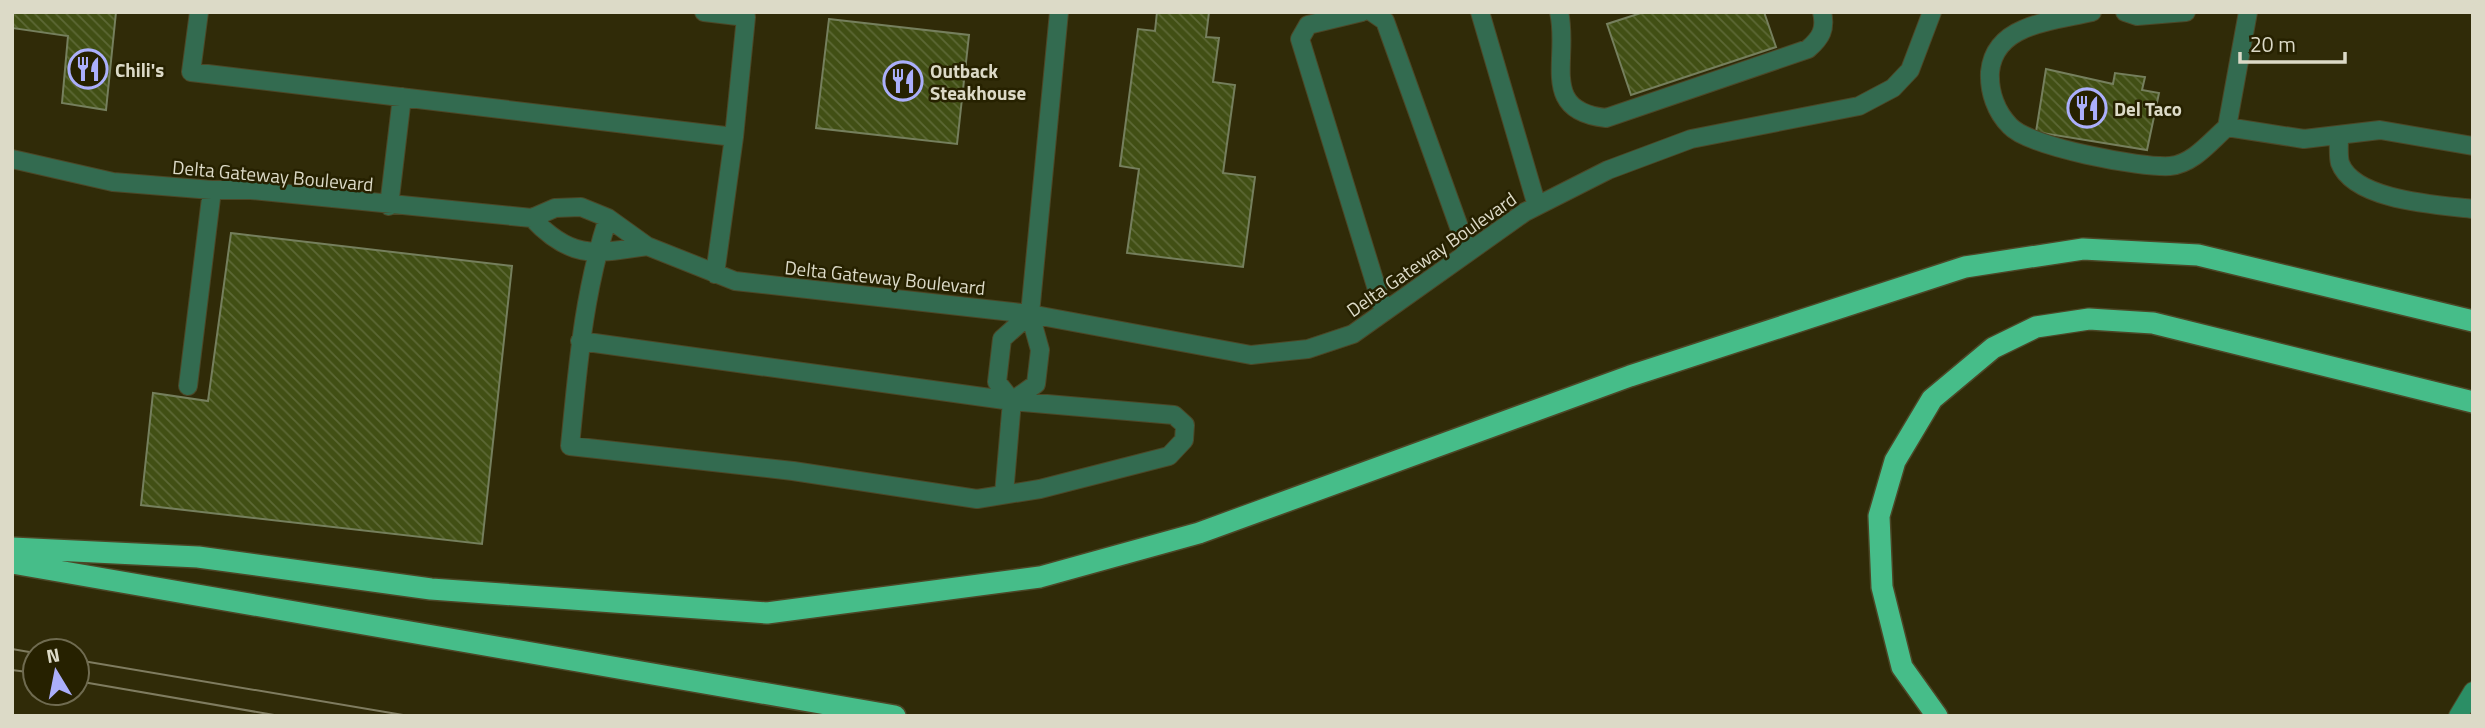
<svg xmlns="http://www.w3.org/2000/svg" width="2485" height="728" viewBox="0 0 2485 728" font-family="'Titillium Web',sans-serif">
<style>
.building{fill:url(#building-back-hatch);stroke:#757f5d;stroke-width:2}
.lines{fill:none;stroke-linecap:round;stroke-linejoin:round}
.service-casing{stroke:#4c4727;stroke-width:20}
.secondary-casing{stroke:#4c4727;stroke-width:20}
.motorway-casing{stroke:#4c4727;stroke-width:24}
.service{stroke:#336b50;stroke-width:18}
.secondary{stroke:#2b8e65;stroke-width:18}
.motorway{stroke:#46bd89;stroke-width:21}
.tram{stroke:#7f7c60;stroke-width:2}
.labels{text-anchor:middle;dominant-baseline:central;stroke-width:5;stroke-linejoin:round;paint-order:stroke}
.poi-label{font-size:19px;font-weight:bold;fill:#dcdac7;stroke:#262100;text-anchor:start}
.street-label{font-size:19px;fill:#dcdac7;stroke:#262100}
</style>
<defs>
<pattern id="building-back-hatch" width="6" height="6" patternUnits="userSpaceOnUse" patternTransform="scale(1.75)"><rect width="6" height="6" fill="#414f14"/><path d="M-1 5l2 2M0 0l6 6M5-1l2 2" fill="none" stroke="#5c6835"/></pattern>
</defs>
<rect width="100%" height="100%" fill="#302b08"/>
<!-- building -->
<path class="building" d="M12 12H116L106 110 62 103 68 36 12 28Z
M1157 12H1209L1206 37 1219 38 1213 82 1235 85 1223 173 1255 177 1243 267 1127 253 1139 169 1120 166 1138 29 1155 31Z
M1644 12H1764L1776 47 1631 95 1607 24Z
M829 19 969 35 957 144 816 128Z
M2046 69 2113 84 2115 73 2145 77 2142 90 2159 93 2147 150 2036 132Z
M231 233 512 266 482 544 141 505 153 393 208 401Z"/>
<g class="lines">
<!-- service casing -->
<g class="service-casing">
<path id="service" d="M199 12 191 72 734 137
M704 12 746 17 734 137 715 274
M1362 12 1308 25 1300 39 1384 312
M1372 12 1385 21 1468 252
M1480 12 1537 206
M1559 12C1570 58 1538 111 1606 118L1808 49C1821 38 1826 29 1822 12
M2092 12C2071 17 2044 20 2024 29 2005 37 1992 51 1990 72 1989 92 1996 112 2010 126 2029 147 2141 168 2170 166 2193 164 2210 142 2227 127
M2125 12 2137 16 2186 12
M2248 12 2227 127 2304 139 2380 130 2473 146
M2339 136C2339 144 2338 156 2340 163 2354 201 2440 205 2473 209
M12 159 113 182 212 190H251L532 218
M389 206 402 97
M647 246C595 254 571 260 532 218L555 208 581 207 608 218 647 246 735 281 1030 314 1251 355 1308 349 1353 334 1525 212 1608 170 1691 139 1859 106 1893 88 1910 70 1932 12
M1030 314 1002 339 997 382 1012 401 1036 384 1040 350 1030 314 1059 12
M580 341 1012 401 1174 415 1185 425 1184 440 1169 456 1040 489 977 499 793 471 570 446C578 366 583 295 608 218
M188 386 212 190
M1004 494 1012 401"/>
</g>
<!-- secondary casing -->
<g class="secondary-casing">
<path id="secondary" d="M2458 716 2473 691"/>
</g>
<!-- motorway casing -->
<g class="motorway-casing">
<path id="motorway" d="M12 548 198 557 431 589 767 613 1040 577 1199 533 1630 376 1965 267 2083 249 2198 255 2473 321
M12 563 895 716
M1937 716 1902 667 1882 587 1879 516 1895 461 1932 399 1993 348 2036 327 2089 319 2153 323 2473 402"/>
</g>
<!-- service -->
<use href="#service" class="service"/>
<!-- secondary -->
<use href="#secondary" class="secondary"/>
<!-- motorway -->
<use href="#motorway" class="motorway"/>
<!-- tram -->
<path class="tram" d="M12 649 35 653
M77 660 409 716
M12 670 35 673
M77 681 280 716"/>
</g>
<!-- icons -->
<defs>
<g id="restaurant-ring" transform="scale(2.0125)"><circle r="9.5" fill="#262100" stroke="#abaffb" stroke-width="1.5"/><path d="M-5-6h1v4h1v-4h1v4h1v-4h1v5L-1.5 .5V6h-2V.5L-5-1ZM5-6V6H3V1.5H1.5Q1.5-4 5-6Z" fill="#abaffb"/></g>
</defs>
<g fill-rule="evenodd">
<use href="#restaurant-ring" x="88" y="69"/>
<use href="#restaurant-ring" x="903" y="81"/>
<use href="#restaurant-ring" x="2087" y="108"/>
</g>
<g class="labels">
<!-- poi labels -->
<g class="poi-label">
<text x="115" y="69">Chili's</text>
<text x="930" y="70">Outback<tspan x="930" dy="22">Steakhouse</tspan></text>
<text x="2114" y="108">Del Taco</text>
</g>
<!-- street labels -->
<g class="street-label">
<text transform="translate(273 175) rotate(5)">Delta Gateway Boulevard</text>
<text transform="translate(1431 254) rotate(-35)">Delta Gateway Boulevard</text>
<text transform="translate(885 277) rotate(6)">Delta Gateway Boulevard</text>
</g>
</g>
<!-- border -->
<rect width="2485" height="728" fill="none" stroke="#dcdac7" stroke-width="28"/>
<!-- north arrow -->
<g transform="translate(56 672) rotate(350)"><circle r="33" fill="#262100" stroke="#6f6b50" stroke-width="2"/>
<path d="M0-5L12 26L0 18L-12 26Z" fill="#abaffb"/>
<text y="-10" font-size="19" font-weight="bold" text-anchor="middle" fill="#dcdac7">N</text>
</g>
<!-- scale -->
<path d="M2240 52v10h105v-10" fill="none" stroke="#dcdac7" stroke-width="3.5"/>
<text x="2250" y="52" font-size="21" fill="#dcdac7" stroke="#262100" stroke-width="5" paint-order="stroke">20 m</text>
</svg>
